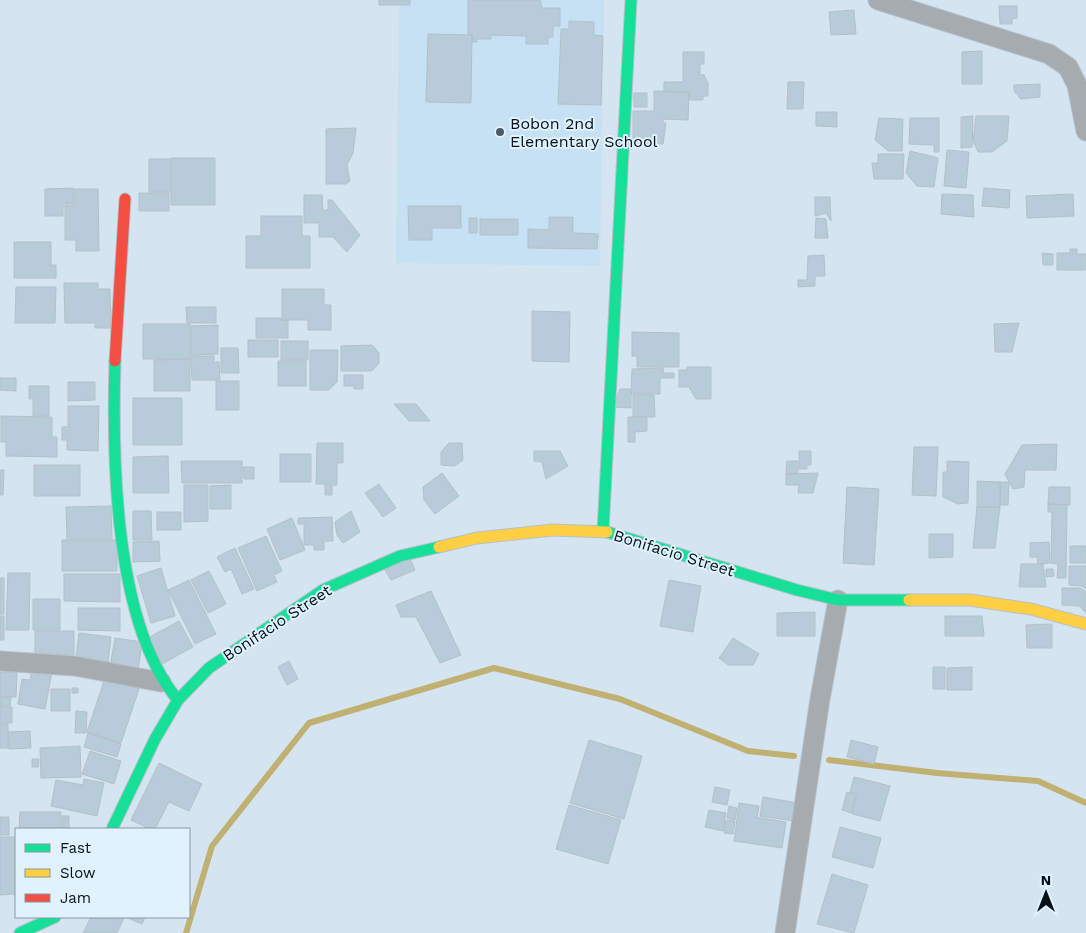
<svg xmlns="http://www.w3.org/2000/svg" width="1086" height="933" viewBox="0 0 1086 933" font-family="'Work Sans',sans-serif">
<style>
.built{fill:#c6e1f4}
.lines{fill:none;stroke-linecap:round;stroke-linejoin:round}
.stream{stroke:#c0b071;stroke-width:6}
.building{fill:#b8cbd9;stroke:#b4c0ca}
.street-casing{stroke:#b6c1cb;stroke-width:21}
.fast-casing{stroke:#b6c1cb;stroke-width:13}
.slow-casing{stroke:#b6c1cb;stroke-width:13}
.jam-casing{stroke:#b6c1cb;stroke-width:13}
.street{stroke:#a5abaf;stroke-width:19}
.fast{stroke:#16e098;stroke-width:11}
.slow{stroke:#ffcf43;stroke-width:11}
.jam{stroke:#f24e42;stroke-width:11}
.poi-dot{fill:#4f5b64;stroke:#e0f2fe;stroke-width:2}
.labels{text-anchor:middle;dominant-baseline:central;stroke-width:4;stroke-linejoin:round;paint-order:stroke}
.poi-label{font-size:16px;fill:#071119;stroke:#e0f2fe;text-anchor:start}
.street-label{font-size:16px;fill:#071119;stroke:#e0f2fe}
</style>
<rect width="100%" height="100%" fill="#d4e4f0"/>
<!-- built -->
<path class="built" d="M399 0H604L600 266 396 263Z"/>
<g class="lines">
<!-- stream -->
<path class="stream" d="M829 760 937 773 1038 781 1086 803
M186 933 212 846 309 723 494 668 620 699 748 751 794 756"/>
</g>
<!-- building -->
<path class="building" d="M379 0H410V5H379Z
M468 0H540L542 8H560V26H553V37H548V44H526V36L491 35V39H477V42H472V35L468 34Z
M999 6H1017V18L1012 19V24H1000Z
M854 10 856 34 831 35 829 12Z
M569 21 594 22V35L603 36 601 105 558 104 561 29H569Z
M428 34 472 35 471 103 426 102Z
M982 51V84H962V52Z
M683 52H704V64H700V75H704L708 83V96H703V100H689V92H664V82H683Z
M788 82H804L803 109H787Z
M1040 84V97L1021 99 1014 91V85Z
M654 91 689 92 688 120 663 119V123H666L663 144H633V111H654Z
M634 93H647V107H634Z
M816 112H837V127L816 126Z
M973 116 972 147 961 148V117Z
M976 116H1009L1007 141 992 152H978L973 141Z
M879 118 903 119 902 151H888L875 140Z
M910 118H939V152H934V145L909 144Z
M356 128 353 153 347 165 350 181 346 184H326V129Z
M947 150 969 152 966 188 944 186Z
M910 151 938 158 934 187 917 186 906 173Z
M878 154H904L903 179H874L872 163H878Z
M171 158H215V205H171Z
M149 159H170V192H149Z
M73 188V203L63 204V216H45V189Z
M984 188 1010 190 1009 208 982 206Z
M74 189H98L99 251H76V240H65V205H74Z
M139 193H169V211H139Z
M942 194 973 195 974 217 941 214Z
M1073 194 1074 216 1027 218 1026 196Z
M304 195H322L323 210H328V200H332L360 235 347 252 333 237H319V223H304Z
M815 197H830L831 221 826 213 815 216Z
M408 206H461V228H432V240H409Z
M261 216H302V236H310V268H246V236H261Z
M549 217H573V233L598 234 597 249 528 248V229L549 230Z
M469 218H477V233H469Z
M816 218 826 219 828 238H815Z
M480 219H518V235H480Z
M14 242H51V265H56V278H14Z
M1070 249H1077V254H1086V270H1057V253H1070Z
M1042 253 1053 254V265H1043Z
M824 255 825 276H815V286L798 287V280H807L808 256Z
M64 283H98V289H110L111 328H95V323H65Z
M16 287H56L55 323H15Z
M282 289H324V305H331V330H308V320H282Z
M186 307H216V323H187Z
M532 311 570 312 569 362 532 361Z
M256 318H281V320H288V338H256Z
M1019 323 1012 352H995L994 324Z
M143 324H190V359H143Z
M218 325V354L191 355V326Z
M632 332 679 333V367H637V356H632Z
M248 340H278V357H248Z
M281 341H308V360H281Z
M372 345 379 353V363L372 371H341V346Z
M221 348H238L239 373H221Z
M310 350H338L337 382 329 390H310Z
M191 356H214V362H219L220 380H192Z
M190 359V391H154V360Z
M278 361H306V386H278Z
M687 367H711V399H696L689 387H679V370H687Z
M663 368 664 373H674V378H660V394H631L632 369Z
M344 375H363V389H354V386H344Z
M0 378H16V391L0 390Z
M216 381H239V410H216Z
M68 382H95V400L68 401Z
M29 386H49V416H33V399H29Z
M620 389H631V408L613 407Z
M633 395H654L655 417H633Z
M133 398H182V445H133Z
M394 404H416L430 421H409Z
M68 406H99L98 451 67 450V440H62V427H68Z
M1 416 52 417V437H57V457L6 456V442H1Z
M628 417H647V431L635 432V442H628Z
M317 443H343V463H337V485H332V495H325V484H316Z
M449 443H462L463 460 454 466 441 465V452Z
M1057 444 1056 470H1025L1024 487 1013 489 1005 474 1022 445Z
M914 447H938L936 496 912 495Z
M534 451H560L568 466 546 479 542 462 534 461Z
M799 451H811V465H807V469H799Z
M280 454H311V482H280Z
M168 456 169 493H133V457Z
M181 461H242V483H182Z
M787 461H798V474H786Z
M947 461 969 462 968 503 958 504 943 497V472H947Z
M34 465H80V496H34Z
M243 467H254V479H244Z
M0 470H4L3 495H0Z
M442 473 459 496 435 514 424 500 423 487Z
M818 473 813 493H798L799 485H786V474Z
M977 481 1000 482V507H977Z
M1000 482H1009L1008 505H1000Z
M379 484 396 508 383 517 365 493Z
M184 485H208V521L184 522Z
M231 485V509H210V486Z
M847 487 879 489 874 565 843 563Z
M1049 487H1070V505L1048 504Z
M1048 504 1067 505 1066 578H1057L1058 564 1051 563 1052 512H1048Z
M111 506 112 539H67L66 507Z
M977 507H1000L995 548H973Z
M133 511H151L152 540H133Z
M351 511 360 532 343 543 337 535 335 522Z
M157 512H181V530H157Z
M332 517 333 541H324V550H314V545H304V524H298V518Z
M292 518 305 550 280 560 267 529Z
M929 534H953V557L929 558Z
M266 536 282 571 274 575 277 582 257 591 238 548Z
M62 540H117V571H62Z
M159 541 160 561 133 562V542Z
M1049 542 1050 563 1038 564 1037 557H1030V543Z
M1070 546H1086V563H1070Z
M235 548 254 589 242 594 231 569 225 572 217 557Z
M409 556 415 570 391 580 383 567Z
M1021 564H1043L1046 587H1019Z
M1069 566H1086V589L1082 586 1069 585Z
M161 568 175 616 151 623 137 576Z
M1046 569H1053L1054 576 1046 577Z
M209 571 226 604 208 613 191 580Z
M8 573H30L29 630H6Z
M64 574H120V602L64 601Z
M0 578H4V614H0Z
M189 580 216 634 195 644 168 590Z
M669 580 701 586 693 632 660 626Z
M1062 588H1080L1086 592V613L1079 606 1062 605Z
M431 591 461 655 440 663 416 617H401L396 605Z
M33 599H60V630H33Z
M78 608H120V631L78 630Z
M815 612V636H777V613Z
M0 616H4V640H0Z
M945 616H982L984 636H945Z
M179 621 193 647 162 664 148 638Z
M1052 624V648H1027L1026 625Z
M35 631H74V655L35 654Z
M79 633 111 637 108 662 76 658Z
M115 638 142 642 138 671 110 667Z
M733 638 759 654 753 665H728L719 658Z
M289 661 298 679 287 685 278 667Z
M33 664 53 667 45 709 18 704 22 679 30 680Z
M933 667H945V689H933Z
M972 667V690H947V668Z
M0 672H17L16 697 0 696Z
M105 678 139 689 121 743 87 732Z
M72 688H78V693H72Z
M51 689H70V711H51Z
M0 697H11L10 706H0Z
M0 707H12V723H0Z
M76 711 87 712 86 733H75Z
M0 724H8V748H0Z
M30 731 31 748 9 749 8 732Z
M88 733 121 744 117 757 84 747Z
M589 740 642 756 624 819 570 803Z
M851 740 878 747 874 764 847 757Z
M80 746 81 777 41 778 40 748Z
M90 751 121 761 114 784 82 774Z
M32 759H39L38 767H32Z
M159 763 202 784 189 811 169 802 155 829H150L131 820Z
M854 777 890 786 880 821 852 814 857 794 850 792Z
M84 779 104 783 97 816 51 806 56 780 83 785Z
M715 787 730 790 727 805 712 802Z
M847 792 856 795 851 813 842 810Z
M763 797 798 803 794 821 760 816Z
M739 803 759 806 757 817 786 822 782 848 734 841Z
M569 805 621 820 608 864 556 849Z
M729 806 737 808 735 820 727 818Z
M709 810 726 813 723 831 705 827Z
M20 812H61V829H19Z
M62 816H69V829H62Z
M0 817H9V835H0Z
M726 820 735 821 733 834 724 833Z
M840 827 881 838 873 868 832 857Z
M0 837H16V894L0 895Z
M832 874 868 885 854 933 817 924Z
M91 917H120L124 918 117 933H83Z
M125 917H145L142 924Z"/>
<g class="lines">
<!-- street casing -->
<g class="street-casing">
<path id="street" d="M878 0 1049 54 1068 67 1077 85 1086 131
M0 661 75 666 161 682
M785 933 820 699 838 600"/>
</g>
<!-- fast casing -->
<g class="fast-casing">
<path id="fast" d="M115 361C112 457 114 624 178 700
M603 531 631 0
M607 532 797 590 838 600H909
M112 829 155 739 178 700 209 668 323 590 400 556 439 547
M20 933 55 917"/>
</g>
<!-- slow casing -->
<g class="slow-casing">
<path id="slow" d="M439 547 477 538 552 530 607 532
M909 600H970L1031 609 1086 624"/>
</g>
<!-- jam casing -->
<g class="jam-casing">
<path id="jam" d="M115 361 125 199"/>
</g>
<!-- street -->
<use href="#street" class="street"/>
<!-- fast -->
<use href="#fast" class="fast"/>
<!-- slow -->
<use href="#slow" class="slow"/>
<!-- jam -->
<use href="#jam" class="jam"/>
</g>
<!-- markers -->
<circle class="poi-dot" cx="500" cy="132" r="5"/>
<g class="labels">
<!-- poi labels -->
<g class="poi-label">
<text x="510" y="123">Bobon 2nd<tspan x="510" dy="18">Elementary School</tspan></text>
</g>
<!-- street labels -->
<g class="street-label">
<text transform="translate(674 553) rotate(17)">Bonifacio Street</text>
<text transform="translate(277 623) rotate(-33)">Bonifacio Street</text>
</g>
</g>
<!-- legend -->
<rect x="15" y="828" width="175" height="90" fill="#e0f2fe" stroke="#8998a2"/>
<rect x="25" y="844" width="25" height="8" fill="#16e098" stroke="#8998a2"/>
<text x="60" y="853" font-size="15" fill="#071119">Fast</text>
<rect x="25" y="869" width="25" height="8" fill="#ffcf43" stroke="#8998a2"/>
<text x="60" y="878" font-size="15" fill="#071119">Slow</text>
<rect x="25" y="894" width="25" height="8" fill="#f24e42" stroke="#8998a2"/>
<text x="60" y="903" font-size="15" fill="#071119">Jam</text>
<!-- north arrow -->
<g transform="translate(1046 893)" stroke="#e0f2fe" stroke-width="4" paint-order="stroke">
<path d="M0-4L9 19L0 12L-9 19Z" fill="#071119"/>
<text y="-8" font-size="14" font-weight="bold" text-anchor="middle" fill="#071119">N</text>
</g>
</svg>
